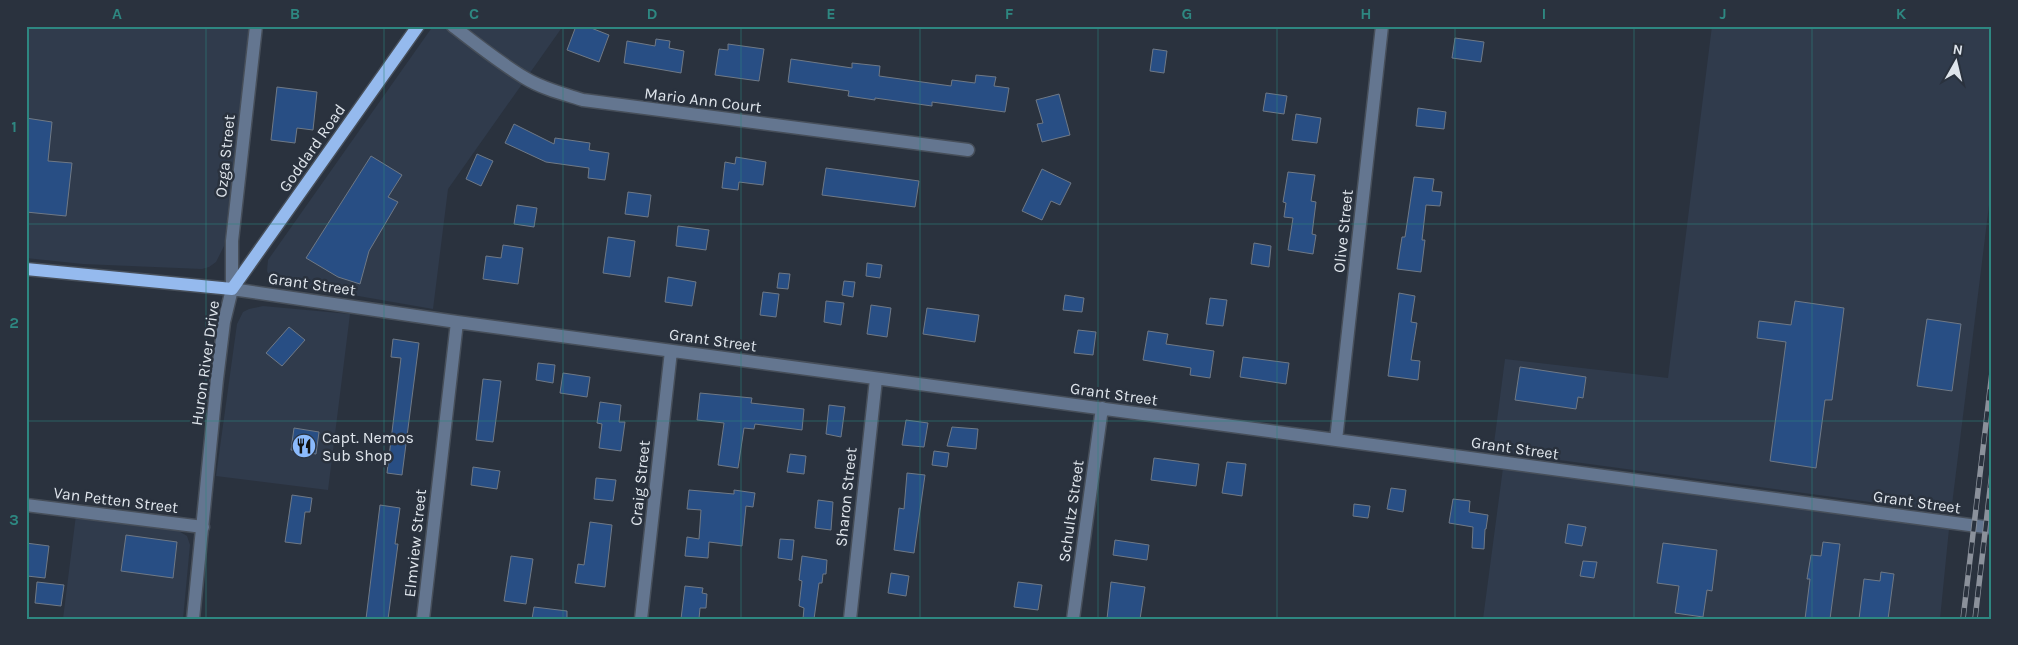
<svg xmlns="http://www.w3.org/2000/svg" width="2018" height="645" viewBox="0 0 2018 645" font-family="Karla,sans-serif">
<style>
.built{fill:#303b4c}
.building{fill:#284e84;stroke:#6f7986}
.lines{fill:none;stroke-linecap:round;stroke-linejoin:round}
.minor-casing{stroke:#474f5a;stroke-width:15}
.major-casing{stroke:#474f5a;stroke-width:15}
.minor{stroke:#647690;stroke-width:12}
.major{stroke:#95baee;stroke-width:12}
.rail-casing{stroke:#8b919b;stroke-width:5.5}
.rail{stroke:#2a323e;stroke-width:4;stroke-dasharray:11;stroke-linecap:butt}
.grid{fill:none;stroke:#2e8781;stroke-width:1;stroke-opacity:0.55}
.labels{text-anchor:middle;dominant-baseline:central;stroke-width:5;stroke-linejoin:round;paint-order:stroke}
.street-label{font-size:16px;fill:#dfe5ec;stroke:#2a323e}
.poi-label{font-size:16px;fill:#dfe5ec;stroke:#2a323e;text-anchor:start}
.neatline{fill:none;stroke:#2e8781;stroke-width:2}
.grid-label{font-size:16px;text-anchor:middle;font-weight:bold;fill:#2e8781}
</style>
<rect width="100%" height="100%" fill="#2a323e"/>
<!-- built -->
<path class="built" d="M26 26H249L224 246 216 262 209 267 202 269 83 264 26 258Z
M433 26H563L448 189 433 309 278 282 270 277 267 271 268 260Z
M1712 26H1992V181L1951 513 1493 451 1505 359 1668 378Z
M263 306 350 314 328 490 216 476 237 324 243 312 249 309Z
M1503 468 1949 529 1940 619H1483Z
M76 515 177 530 187 536 190 545 183 619H63Z"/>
<!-- building -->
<path class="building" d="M576 26H586L609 35 599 62 567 50Z
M1455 38 1484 42 1481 62 1452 58Z
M656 39 670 41 669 48 684 51 681 73 624 63 627 41 655 46Z
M728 44 764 49 759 81 715 75 719 49 728 50Z
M1153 49 1167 51 1164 73 1150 71Z
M791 59 852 68V63L880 66 879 76 951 86 952 80 975 83 976 75 996 77 994 86 1009 88 1005 112 932 102V106L875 98V100L848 96 849 91 788 82Z
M277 87 317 92 313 130 297 128 295 143 271 140Z
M1266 93 1287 96 1284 114 1263 111Z
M1059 94 1070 135 1042 142 1037 124 1043 123 1036 100Z
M1418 108 1446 112 1444 129 1416 126Z
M1296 114 1321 118 1317 143 1292 140Z
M26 118 52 122 48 161 72 163 66 216 26 212Z
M514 124 554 144 555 138 590 143 589 150 609 153 605 180 588 178 589 168 546 162 505 143Z
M477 154 493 161 481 186 466 179Z
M371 156 402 175 388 197 398 202 369 251 360 284 338 277 306 258Z
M736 157 766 162 763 185 739 182 738 190 722 188 725 162 735 164Z
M826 168 919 181 915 207 822 195Z
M1042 169 1071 183 1060 205 1051 201 1042 220 1022 211Z
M1288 172 1315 175 1311 201 1316 202 1312 234 1316 235 1313 254 1288 250 1293 218 1284 217 1286 203 1283 202Z
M1414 177 1434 179 1432 191 1442 192 1440 206 1426 205 1422 240H1425L1421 272 1397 269 1402 237H1405Z
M628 192 651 195 648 217 625 214Z
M517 205 537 208 534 227 514 224Z
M678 226 709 230 706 250 676 246Z
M608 237 635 241 630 277 603 273Z
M1254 243 1271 246 1269 267 1251 264Z
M503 245 523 248 518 284 483 279 486 256 501 258Z
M867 263 882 265 880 278 866 276Z
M779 273 790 274 788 289 777 288Z
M668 277 696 282 692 306 665 302Z
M844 281 855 282 853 297 842 295Z
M763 292 779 294 776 317 760 315Z
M1399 293 1415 296 1411 322 1417 323 1411 360 1420 361 1418 380 1388 376Z
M1065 295 1084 298 1082 312 1063 310Z
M1210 298 1227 300 1223 326 1206 324Z
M826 301 844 303 841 325 824 322Z
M1795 301 1844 308 1832 400H1825L1816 468 1770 461 1786 342 1757 338 1759 321 1791 325Z
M871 305 891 308 887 337 867 334Z
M927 308 979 315 975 342 923 334Z
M1927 319 1961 324 1952 391 1917 386Z
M289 327 305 340 282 366 266 353Z
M1078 330 1096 332 1093 355 1074 353Z
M1148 331 1168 334 1166 344 1214 351 1210 378 1190 375 1191 368 1143 360Z
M393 339 419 343 402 475 387 473 401 358 391 357Z
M1243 357 1289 363 1286 384 1240 377Z
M538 363 555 365 553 383 536 380Z
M1520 367 1586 377 1583 398 1578 397 1576 409 1515 400Z
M563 373 590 377 587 397 560 393Z
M483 379 501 381 493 442 476 440Z
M700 393 752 398 751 403 804 409 802 430 755 424 754 429 744 428 738 468 718 465 724 423 697 420Z
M600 402 621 405 619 422H625L621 451 599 448 602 424 597 423Z
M829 405 845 407 841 437 826 434Z
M906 420 928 423 924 447 902 445Z
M952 427 978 429 976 449 947 446Z
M294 428 319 432 316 454 291 450Z
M934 451 949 453 947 467 932 465Z
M790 454 806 456 804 474 787 472Z
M1154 458 1199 464 1196 486 1151 480Z
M1227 462 1246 464 1242 496 1222 493Z
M473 467 500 471 497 489 471 485Z
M907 473 925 475 914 553 894 550 899 508 904 509Z
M596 478 616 480 613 501 594 499Z
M1391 488 1406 490 1403 512 1387 509Z
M689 490 734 494V490L755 493 753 507 746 506 742 546 709 542 708 558 685 556 687 537 699 539 701 510 687 509Z
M292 495 312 498 310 512H305L301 544 285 542Z
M1453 499 1470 501 1469 512 1488 515 1486 529H1485L1484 549 1472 548 1473 527 1449 523Z
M818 500 833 502 831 530 815 528Z
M1354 504 1370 506 1368 518 1353 516Z
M380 505 400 508 395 544H398L388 619H366Z
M590 522 612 525 605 587 575 583 578 564 584 565Z
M1568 524 1586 527 1582 546 1565 543Z
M126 535 177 542 173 578 121 571Z
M780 539 794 540 792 560 778 558Z
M1115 540 1149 545 1147 560 1113 555Z
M1823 542 1840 544 1830 619H1805L1810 579H1807L1811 555 1821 556Z
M26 543 49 546 45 578 27 576Z
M1663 543 1717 550 1712 591 1707 590 1703 617 1675 613 1679 586 1657 583Z
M511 556 533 559 526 604 504 601Z
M802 556 827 560 826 574H823L822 583H819L814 619H803L804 608 799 606 802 581 799 580Z
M1583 561 1597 562 1594 578 1580 576Z
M1881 572 1894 574 1888 619H1859L1864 579 1880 581Z
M891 573 909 576 906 596 888 593Z
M37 582 64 585 61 606 35 603Z
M1018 582 1042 585 1038 610 1014 607Z
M1111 582 1145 587 1140 619H1107Z
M685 586 703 588 702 593 707 594 706 608H700L699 619H681Z
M534 607 567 611V619H532Z"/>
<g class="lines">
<!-- minor casing -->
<g class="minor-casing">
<path id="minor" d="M453 26C476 44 500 63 525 78 543 89 564 94 583 100L968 150
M232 289 457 322 1992 528
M1336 440 1382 26
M26 505 203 527
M193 619 217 379 224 322 232 289V241L256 26
M423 619 457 322
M641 619 671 351
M850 619 876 379
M1073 619 1102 408"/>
</g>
<!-- major casing -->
<g class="major-casing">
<path id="major" d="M26 269 232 289 418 26"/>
</g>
<!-- minor -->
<use href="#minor" class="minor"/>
<!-- major -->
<use href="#major" class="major"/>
<!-- rail casing -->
<g class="rail-casing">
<path id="rail" d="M1963 619 1992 372
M1975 619 1992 472"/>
</g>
<!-- rail -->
<use href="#rail" class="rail"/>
</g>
<!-- grid -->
<path class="grid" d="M206 26V619M384 26V619M563 26V619M741 26V619M920 26V619M1098 26V619M1277 26V619M1455 26V619M1634 26V619M1812 26V619M26 224H1992M26 421H1992"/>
<!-- icons -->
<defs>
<g id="restaurant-disc" transform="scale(1.25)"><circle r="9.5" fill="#8bbafc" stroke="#2a323e"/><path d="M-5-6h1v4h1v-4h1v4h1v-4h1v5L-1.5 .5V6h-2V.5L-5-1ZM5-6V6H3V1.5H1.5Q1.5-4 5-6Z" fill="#111"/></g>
</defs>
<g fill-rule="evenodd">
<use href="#restaurant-disc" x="304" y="446"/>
</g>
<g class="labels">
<!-- street labels -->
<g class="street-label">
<text transform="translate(703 100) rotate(7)">Mario Ann Court</text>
<text transform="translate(312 148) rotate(-55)">Goddard Road</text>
<text transform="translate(225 156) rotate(-84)">Ozga Street</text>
<text transform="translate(1343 231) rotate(-84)">Olive Street</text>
<text transform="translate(312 284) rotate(8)">Grant Street</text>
<text transform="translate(713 340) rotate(8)">Grant Street</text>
<text transform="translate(205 363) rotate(-82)">Huron River Drive</text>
<text transform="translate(1114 394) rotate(8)">Grant Street</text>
<text transform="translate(1515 448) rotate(8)">Grant Street</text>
<text transform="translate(640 483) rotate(-84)">Craig Street</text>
<text transform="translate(846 497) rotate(-84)">Sharon Street</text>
<text transform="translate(116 500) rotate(7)">Van Petten Street</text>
<text transform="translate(1917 502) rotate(8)">Grant Street</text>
<text transform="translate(1071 511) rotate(-82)">Schultz Street</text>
<text transform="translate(415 543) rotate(-84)">Elmview Street</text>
</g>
<!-- poi labels -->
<g class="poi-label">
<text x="322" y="437">Capt. Nemos<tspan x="322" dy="18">Sub Shop</tspan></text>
</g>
</g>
<!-- border -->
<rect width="2018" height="645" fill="none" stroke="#2a323e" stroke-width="55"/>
<!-- north arrow -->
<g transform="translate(1956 62) rotate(8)" stroke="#2a323e" stroke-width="4" paint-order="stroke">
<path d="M0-4L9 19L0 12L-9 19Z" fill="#dfe5ec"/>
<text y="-8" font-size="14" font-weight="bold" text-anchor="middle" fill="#dfe5ec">N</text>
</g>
<rect x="28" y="28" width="1962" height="590" class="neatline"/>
<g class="grid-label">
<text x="117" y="19">A</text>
<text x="295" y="19">B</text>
<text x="474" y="19">C</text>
<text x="652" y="19">D</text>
<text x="831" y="19">E</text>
<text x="1009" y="19">F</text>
<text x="1187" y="19">G</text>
<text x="1366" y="19">H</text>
<text x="1544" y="19">I</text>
<text x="1723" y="19">J</text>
<text x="1901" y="19">K</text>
<text x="14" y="132">1</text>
<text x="14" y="328">2</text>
<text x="14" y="525">3</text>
</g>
</svg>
